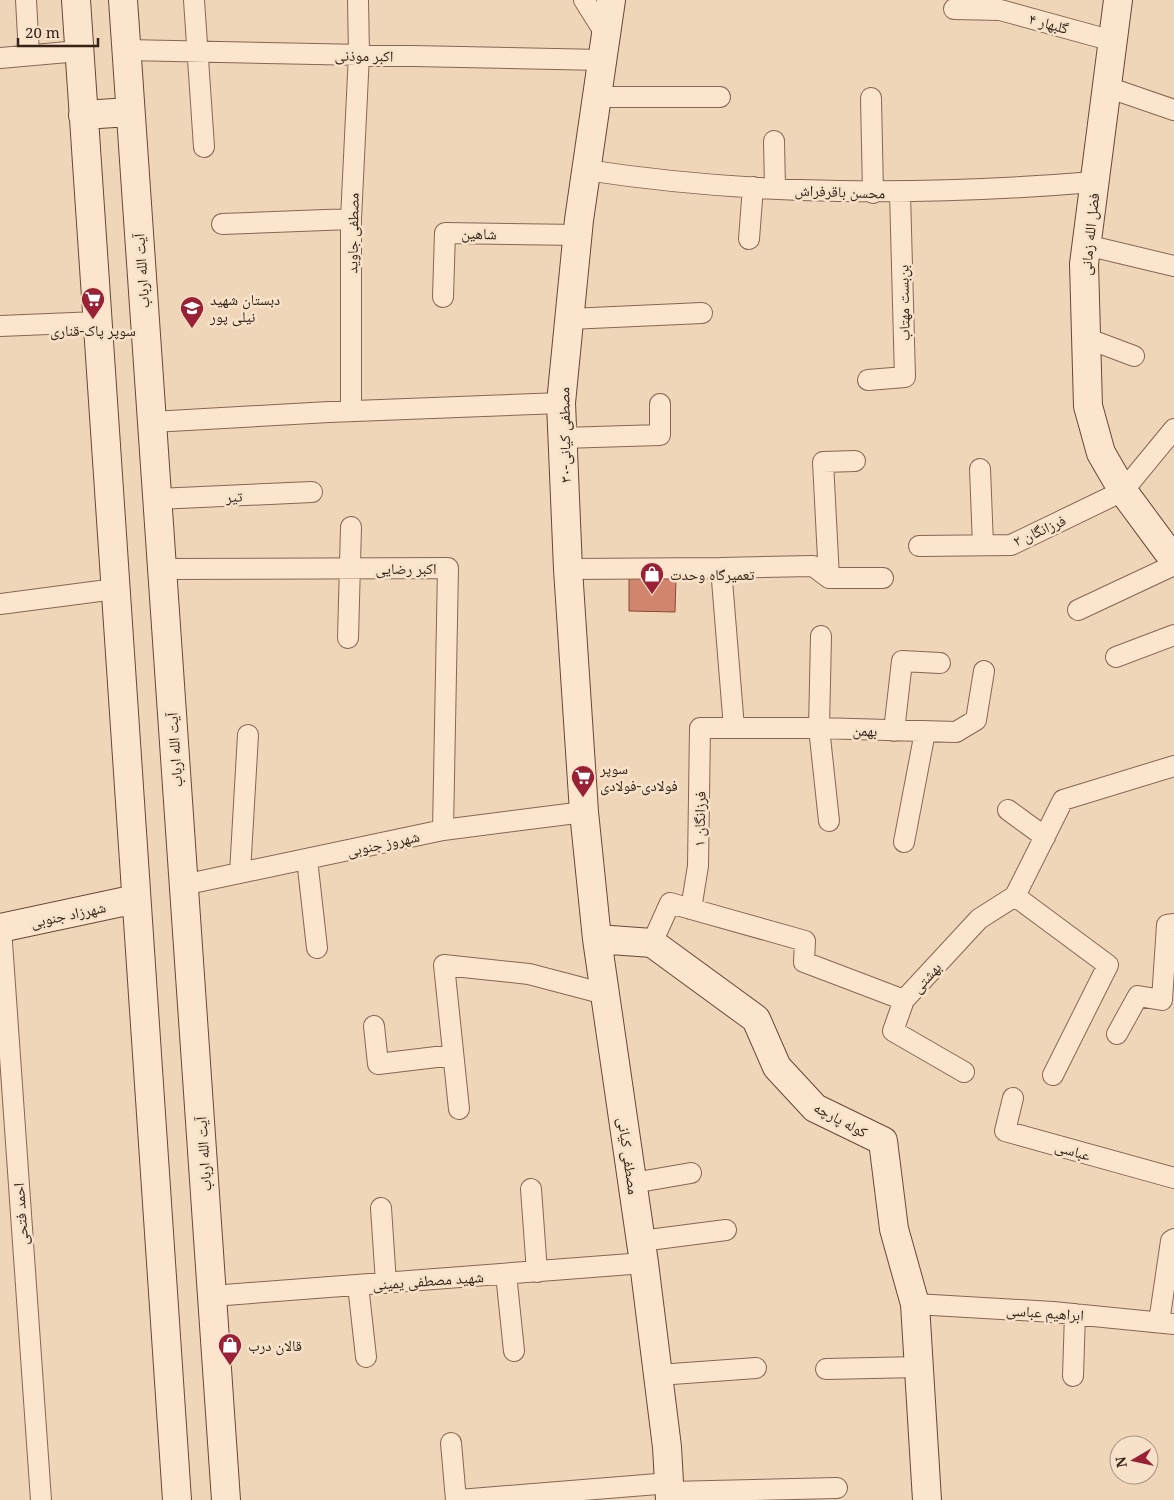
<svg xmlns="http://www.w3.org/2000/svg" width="1174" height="1500" viewBox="0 0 1174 1500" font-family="'Noto Serif','Noto Naskh Arabic',serif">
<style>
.building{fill:#d1856c;stroke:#874a38}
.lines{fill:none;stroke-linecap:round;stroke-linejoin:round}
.street-casing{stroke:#876653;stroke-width:22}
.secondary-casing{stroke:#684737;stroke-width:30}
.street{stroke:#fbe5cc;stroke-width:20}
.secondary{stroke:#fbe5cc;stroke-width:28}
.labels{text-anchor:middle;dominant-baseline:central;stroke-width:5;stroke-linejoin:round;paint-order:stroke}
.street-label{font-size:15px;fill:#352219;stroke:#f7e2c9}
.poi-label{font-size:15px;fill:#352219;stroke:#f7e2c9;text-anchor:start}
</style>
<rect width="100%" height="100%" fill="#f0d6b9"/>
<!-- building -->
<path class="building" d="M629 578 676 579 675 612 629 611Z"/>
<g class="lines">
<!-- street casing -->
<g class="street-casing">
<path id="street" d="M26 0 29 55
M194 0 204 147
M584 0 606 35
M954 9 1000 10 1113 41
M126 50 602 60
M0 58 79 51
M1107 87 1174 110
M597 97H720
M871 98 873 193
M774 141 775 188
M586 170C756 196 923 196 1094 182
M222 224 351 219
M749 239 753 187
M1086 245 1174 266
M443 297 445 233 578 235
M569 319 702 313
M0 326 97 322
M1086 338 1134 356
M868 380 905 377 900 193
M351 411V219L359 54 358 0
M152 422 329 412 561 403
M562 438 660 435V404
M980 469 983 545
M157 499 312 492
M919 546 1011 545 1123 491 1174 429
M162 569 448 568 443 830
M568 569 721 568
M829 578 823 462 855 461
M0 604 115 589
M1078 610 1174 565
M821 636 819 728 829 821
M348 638 351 527
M1116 657 1174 635
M734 728 721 568 813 566 829 578H883
M894 731 902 661 940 663
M1008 810 1045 837
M904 842 925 732
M307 859 317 948
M240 873 248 735
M183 885 443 830 584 812
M1015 896 1108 965 1053 1075
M691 909 698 866 700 728H819L956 732 976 720 984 671
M1 928 41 1500
M652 943 670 903 805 941 804 962 904 1000 979 919 1015 896 1063 800 1174 766
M904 1000 893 1031 964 1072
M374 1026 378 1064 453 1055
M1117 1034 1138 996 1162 1000 1167 925 1174 924
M1013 1098 1005 1131 1174 1178
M459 1109 444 965 529 974 605 994
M633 1183 691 1173
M531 1189 537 1272
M381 1208 386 1283
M641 1241 726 1230
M506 1274 514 1351
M358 1285 366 1357
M212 1296 644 1263
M915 1304 1053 1312 1174 1324
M1159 1322 1171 1241 1174 1239
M826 1369 919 1367
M658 1375 756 1368
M1073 1376 1075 1314
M451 1443 456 1500
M670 1492 837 1488
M459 1500 670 1483"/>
</g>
<!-- secondary casing -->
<g class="secondary-casing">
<path id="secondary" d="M76 0 177 1500
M123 0 226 1500
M611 0 579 220 561 403 568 569 584 812 597 939 644 1263 667 1447 670 1500
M1118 0 1084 264 1088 406 1101 453 1123 491 1174 560
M83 115 130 112
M0 928 136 899
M597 939 652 943 756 1019 777 1067 815 1108 883 1141 894 1229 915 1304 927 1500"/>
</g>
<!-- street -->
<use href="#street" class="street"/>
<!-- secondary -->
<use href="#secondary" class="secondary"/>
</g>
<!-- icons -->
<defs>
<g id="supermarket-pin" transform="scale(1.25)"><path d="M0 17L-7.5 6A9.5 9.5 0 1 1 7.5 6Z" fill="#992035" stroke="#f7e2c9"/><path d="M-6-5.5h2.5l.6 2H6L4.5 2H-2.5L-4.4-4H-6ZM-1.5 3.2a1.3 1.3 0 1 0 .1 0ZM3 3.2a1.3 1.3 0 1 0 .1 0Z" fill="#fff"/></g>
<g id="school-pin" transform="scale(1.25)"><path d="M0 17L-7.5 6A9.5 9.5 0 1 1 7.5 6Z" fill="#992035" stroke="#f7e2c9"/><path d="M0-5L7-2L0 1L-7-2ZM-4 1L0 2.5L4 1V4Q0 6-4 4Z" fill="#fff"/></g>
<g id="shop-pin" transform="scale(1.25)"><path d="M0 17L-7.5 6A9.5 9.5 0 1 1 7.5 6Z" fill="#992035" stroke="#f7e2c9"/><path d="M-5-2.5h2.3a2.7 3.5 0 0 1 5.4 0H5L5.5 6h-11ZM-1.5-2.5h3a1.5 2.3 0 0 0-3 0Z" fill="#fff"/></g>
</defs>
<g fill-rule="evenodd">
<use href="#supermarket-pin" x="93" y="299"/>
<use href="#school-pin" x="192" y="308"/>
<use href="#shop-pin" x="652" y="574"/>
<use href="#supermarket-pin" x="583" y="777"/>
<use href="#shop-pin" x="230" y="1345"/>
</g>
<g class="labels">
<!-- street labels -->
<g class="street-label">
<text transform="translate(1049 23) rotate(15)">گلبهار ۴</text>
<text transform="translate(364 55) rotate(1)">اکبر موذنی</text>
<text transform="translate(840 191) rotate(2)">محسن باقرفراش</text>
<text transform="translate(352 233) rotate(-89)">مصطفی جاوید</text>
<text transform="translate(479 233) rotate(1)">شاهین</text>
<text transform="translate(1089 234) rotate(-84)">فضل الله زمانی</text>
<text transform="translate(141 271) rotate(-94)">آیت الله ارباب</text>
<text transform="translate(903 303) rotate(-91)">بن‌بست مهتاب</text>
<text transform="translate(564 435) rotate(-91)">۳۰-مصطفی کیانی</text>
<text transform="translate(234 496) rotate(-3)">تیر</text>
<text transform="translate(1039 530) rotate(-24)">فرزانگان ۲</text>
<text x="406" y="568">اکبر رضایی</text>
<text transform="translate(865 730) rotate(2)">بهمن</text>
<text transform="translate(174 750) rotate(-94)">آیت الله ارباب</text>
<text transform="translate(699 819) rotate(-89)">فرزانگان ۱</text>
<text transform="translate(383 843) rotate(-12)">شهروز جنوبی</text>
<text transform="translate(68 914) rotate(-12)">شهرزاد جنوبی</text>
<text transform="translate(926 977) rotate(-48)">بهشتی</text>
<text transform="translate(841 1119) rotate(28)">کوله پارچه</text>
<text transform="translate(1073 1150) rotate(16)">عباسی</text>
<text transform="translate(203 1154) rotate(-94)">آیت الله ارباب</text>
<text transform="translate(629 1156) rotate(82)">مصطفی کیانی</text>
<text transform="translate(20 1214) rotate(-94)">احمد فتحی</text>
<text transform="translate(428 1280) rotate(-4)">شهید مصطفی یمینی</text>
<text transform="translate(1045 1312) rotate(4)">ابراهیم عباسی</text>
</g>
<!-- poi labels -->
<g class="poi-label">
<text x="210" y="299">دبستان شهید<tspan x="210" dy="17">نیلی پور</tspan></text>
<text x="93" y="330" text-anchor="middle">سوپر پاک-قناری</text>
<text x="670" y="574">تعمیرگاه وحدت</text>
<text x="600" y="768">سوپر<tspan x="600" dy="17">فولادی-فولادی</tspan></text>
<text x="248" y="1345">قالان درب</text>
</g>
</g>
<!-- north arrow -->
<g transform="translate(1134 1460) rotate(261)"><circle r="24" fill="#f7e2c9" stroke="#a99583"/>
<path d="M0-4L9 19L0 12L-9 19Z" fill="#992035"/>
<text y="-8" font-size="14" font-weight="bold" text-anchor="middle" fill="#352219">N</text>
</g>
<!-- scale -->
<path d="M18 38v8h80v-8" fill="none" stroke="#352219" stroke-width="2.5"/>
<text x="25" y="38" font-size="15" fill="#352219" stroke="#f7e2c9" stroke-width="4" paint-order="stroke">20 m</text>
</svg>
